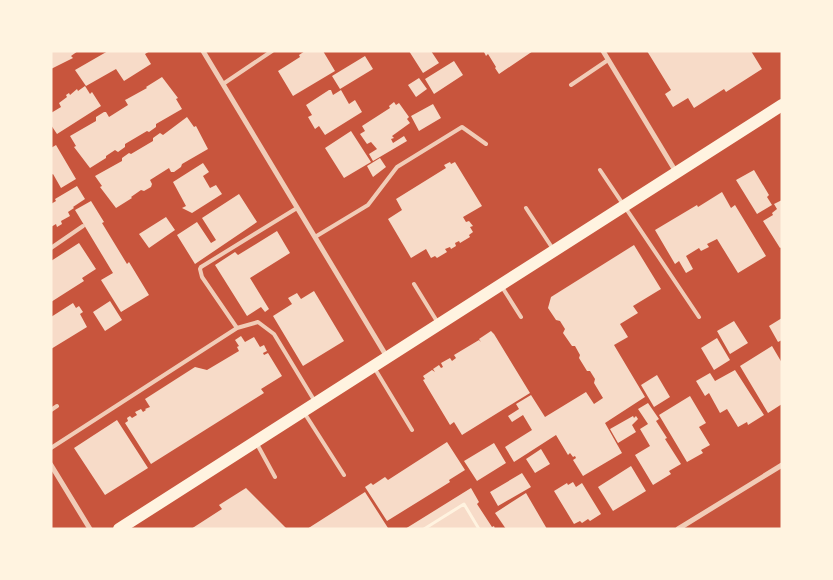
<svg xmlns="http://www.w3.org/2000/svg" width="833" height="580" viewBox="0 0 833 580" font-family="Poppins,sans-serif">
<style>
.building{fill:#f7dbc8}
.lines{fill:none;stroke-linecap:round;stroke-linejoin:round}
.path{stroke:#fff3e0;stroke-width:3}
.service{stroke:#f1ccb7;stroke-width:4}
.minor{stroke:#f1ccb7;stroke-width:5}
.primary{stroke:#fff3e0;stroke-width:12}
</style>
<rect width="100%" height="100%" fill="#c8553d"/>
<!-- building -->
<path class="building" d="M51 51H78L71 56 73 58 51 69Z
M108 51H150L145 54 151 64 124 81 116 69 86 86 75 70Z
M305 51H323L335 71 293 96 278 71 300 57 299 55Z
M409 51H431L439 63 423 73Z
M485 51H533L499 74 495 68 496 67 488 54 486 56 484 52Z
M647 51H751L762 69 726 92 724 89 694 108 688 98 673 107 665 94 671 90Z
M365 56 373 69 340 89 332 76Z
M454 61 463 75 434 94 425 79Z
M162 77 178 98 176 99 182 109 156 124V127L149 132 147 131 125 144V147L118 152 115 150 106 156V158L90 168 74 147 76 146 70 136 96 121V117L104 112H106L109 117 128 105 125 100 127 99 147 88 146 87Z
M419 78 427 89 416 97 408 85Z
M85 86 90 94 92 92 101 106 57 134 51 125V113L61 107 59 103 67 97 66 95 69 93 70 95 77 89 78 91Z
M329 90H331L333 95 341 90 349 104 355 100 362 112 325 135 319 126 315 129 308 117 312 115 306 105Z
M394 102 396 105 399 103 409 117 407 119 410 123 392 136 394 138 391 139 393 143 404 136 407 141 373 161 369 154 377 149 371 142 367 144 360 134 365 131 362 126 390 108 389 106Z
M433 104 441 118 419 131 411 116Z
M187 117 194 127 196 126 208 149 182 164 181 167 174 172H171L169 168 150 180 152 184 151 187 144 191 141 190 131 197 132 198 116 208 100 187 102 186 95 176 122 161V158L129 153 131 154 153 141V138L160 133 163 135Z
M351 131 371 162 344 178 325 148Z
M56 145 76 179 61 188 53 174 51 175V148Z
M380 158 386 167 373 177 367 166Z
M450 162 451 164 455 162 482 206 463 217 466 222 469 221 473 226 470 227 473 232 469 235 470 237 460 243 459 241 455 243 456 246 451 249 450 247 445 249 447 252 437 258 435 256 431 258 426 249 411 258 388 219 402 210 396 199 446 168 444 165Z
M203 163 209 172 203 176 210 188 216 185 222 194 192 213 182 208 186 206 173 182Z
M754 170 769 195 767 197 772 205 757 214 736 180Z
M77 186 85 199 73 207 74 208 68 212 70 216 61 221 62 224 57 227 56 224 51 227V204L56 201 55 199Z
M722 192 731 208 735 205 766 256 738 273 717 239 707 244 709 247 701 251 699 248 686 256 693 269 686 273 679 261 675 264 655 230 697 205 698 207Z
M239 194 257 222 195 264 177 235 197 222 211 243 216 240 202 218Z
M782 200V247L780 248 763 221 773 215 772 213 777 209 774 204Z
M91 201 104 222 102 223 127 264 129 262 149 295 121 312 101 280 113 273 75 210Z
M166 217 175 230 149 248 139 234Z
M277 231 290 253 250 278 269 309 265 312 261 307 247 316 215 265 235 252 238 255Z
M79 243 96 269 82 278 84 281 51 302V261Z
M634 245 661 289 633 306 638 313 620 324 628 337 614 345 645 397 605 423 622 453 583 476 573 460 576 458 575 456 573 457 570 453 568 455 556 435 514 462 505 447 532 430 523 415 512 422 508 416 519 409 516 404 531 395 545 417 586 392 594 404 603 398 594 383 595 379 590 371H587L579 358 580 355 575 346H572L563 333 565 329 560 321 556 320 548 308 551 297Z
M314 291 344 341 303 366 273 316 292 304 288 298 297 293 301 299Z
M110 301 122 320 105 331 93 312Z
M73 303 76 308 79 306 83 312 80 314 87 327 51 349V317Z
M782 318V340L778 342 769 326Z
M734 321 748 343 730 354 717 331Z
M491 331 494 334 530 393 462 435 454 422 450 425 423 380 425 379 423 376 432 370 435 372 433 369 439 365 441 368 443 367 441 363 450 358 452 361 456 358 454 355 479 340 481 342 479 339Z
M241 336 245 342 254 337 260 347 264 345 267 351 263 353 264 355 268 353 282 376 261 389 264 393 151 464 125 423 128 421 127 418 130 416 132 418 137 415 135 412 141 409 143 412 146 410 145 409 150 407 145 399 195 367 207 370 239 351 237 347 239 346 235 340Z
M717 338 730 360 714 370 701 348Z
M772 346 782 363V404L768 413 740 366Z
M735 370 764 415 748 425 747 422 738 427 727 409 720 413 709 393 705 396 696 381 710 373 715 381Z
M657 375 670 397 654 407 641 385Z
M690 396 706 423 699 427 710 445 701 450 703 453 687 462 659 415Z
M648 403 659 419 656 421 667 438 665 439 681 464 669 471 671 474 653 485 635 455 650 446 640 429 648 424 638 409Z
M633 416 634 418 636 416 638 419 632 425 636 432 618 443 610 429Z
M117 420 148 468 105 495 74 448Z
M447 442 465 470 449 480 450 482 387 521 365 487 371 483 373 485 385 477 388 480Z
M494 443 506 463 477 481 464 461Z
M541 449 550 464 535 473 526 459Z
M631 466 646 491 613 511 598 487Z
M522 473 531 487 498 506 490 492Z
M573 482 576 487 582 483 601 514 590 521 588 519 582 523 580 521 574 524 554 491 567 483 568 485Z
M246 488 287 529H191L222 509 219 505Z
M471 488 479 502 477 504 492 527 494 526 495 529H405Z
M365 492 388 528 386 529H307Z
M526 493 547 529H506L495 513Z"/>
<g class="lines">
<!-- path -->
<path class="path" d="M424 529 464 504 479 529"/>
<!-- service -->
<path class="service" d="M223 84 272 51
M571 85 608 60
M600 170 699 317
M526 208 553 249
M315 237 368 205 397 167 462 127 486 144
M51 248 83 226
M414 284 438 323
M502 287 521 317
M237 328 202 277 200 269 201 267 297 208
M375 369 412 430
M51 410 57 406
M305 414 344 475
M257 444 275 477
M51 448 237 328 258 322 274 334 314 400"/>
<!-- minor -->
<path class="minor" d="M203 51 387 357
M603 51 676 172
M51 465 90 529
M678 529 782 465"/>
<!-- primary -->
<path class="primary" d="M119 529 782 105"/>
</g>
<!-- border -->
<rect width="833" height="580" fill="none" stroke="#fff3e0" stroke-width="105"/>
</svg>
